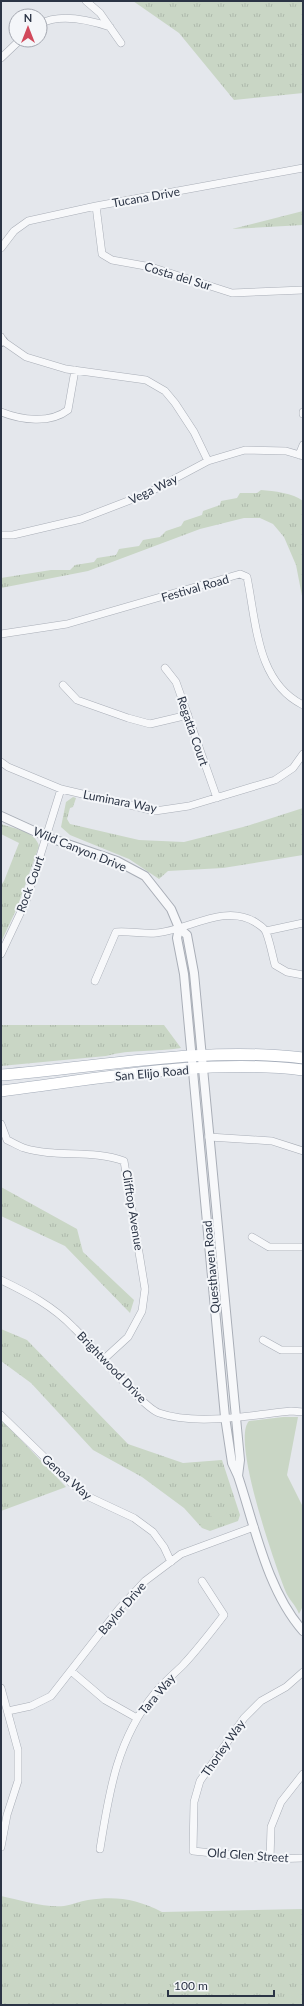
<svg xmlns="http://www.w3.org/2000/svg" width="304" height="2006" viewBox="0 0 304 2006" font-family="Lato,sans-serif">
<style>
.grass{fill:url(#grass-tufts)}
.green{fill:#c9d6c5}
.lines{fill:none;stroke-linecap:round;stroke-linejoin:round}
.minor-casing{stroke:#a9aeb7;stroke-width:8}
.tertiary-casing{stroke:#a9aeb7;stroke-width:10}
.primary-casing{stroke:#a3abb8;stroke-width:12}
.minor{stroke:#f7f8fa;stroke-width:7}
.tertiary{stroke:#f7f8fa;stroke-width:8}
.primary{stroke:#fff;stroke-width:11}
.labels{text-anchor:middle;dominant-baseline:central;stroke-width:4;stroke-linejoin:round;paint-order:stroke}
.street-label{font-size:12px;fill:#2b3445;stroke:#f4f6f9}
</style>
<defs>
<pattern id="grass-tufts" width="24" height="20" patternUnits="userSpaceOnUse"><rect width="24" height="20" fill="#c9d6c5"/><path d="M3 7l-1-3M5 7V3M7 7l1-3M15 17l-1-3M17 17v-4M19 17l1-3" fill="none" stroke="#adb8ab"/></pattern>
</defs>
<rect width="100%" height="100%" fill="#e4e7ec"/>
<!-- grass -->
<path class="grass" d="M133 1H303V93L234 100 179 33Z
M303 211V225L232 229Z
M261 490C274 491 293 493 303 501V601L296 565 284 537 273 524 260 518H244L200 529 88 571 1 588V578L51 570H70L75 565 94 562 97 558 116 555 119 549 139 546 143 540 160 537 166 531 181 526 184 521 202 515 203 511 220 505 221 501 237 498 240 493H257Z
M73 797 76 798 73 807 70 808 67 819 70 824 139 840 184 842 247 826 303 808V855L223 868 168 871 159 879 129 859 70 835 61 827 66 802Z
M1 824C15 829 35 831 39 846L17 908 1 942V885L4 881 19 843 1 834Z
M1 1025H164L181 1048C156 1052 131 1049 106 1056L1 1066Z
M1 1187 77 1229 83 1252 134 1300 130 1313 65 1246 1 1216Z
M1 1329 27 1340 128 1444 183 1463 222 1460 240 1515 238 1521 210 1531 202 1528 184 1508 142 1477 93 1450 31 1383 1 1361Z
M1 1419 66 1487 1 1511Z
M1 1896C19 1900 46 1908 64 1906 72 1905 80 1901 88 1900 117 1896 136 1899 162 1912L303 1909V2005H1Z"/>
<!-- green -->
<path class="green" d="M283 1417H298L287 1475 303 1507V1606L299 1614C296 1605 288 1599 285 1590 275 1564 231 1440 249 1421Z
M222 1507 227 1514 214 1521 210 1514Z"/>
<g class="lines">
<!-- minor casing -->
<g class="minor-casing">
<path id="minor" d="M86 1 100 13 121 43
M40 24C60 13 89 20 110 27
M1 58 20 40
M96 206 102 254 112 260 151 267 232 293 303 290
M1 248 14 231 28 221 96 206 303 168
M1 337 3 341 26 357 66 369 146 380 165 391 175 403 194 432 208 461
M1 412C21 420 50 424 68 410L75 370
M303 412V414
M299 455 303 445
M1 535H13L81 519 146 494 208 461 245 450 286 451 303 456
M1 634 67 624 240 574 247 577C256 620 256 682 303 705
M165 668 176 682 217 798
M63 685 77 700 128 718 150 724 188 715
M1 762 8 767 61 789 155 811 189 806 275 780 293 768 303 754
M266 931 303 923
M1 954 26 901 61 789
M95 981 116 932C130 931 143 934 156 933 187 931 224 903 255 922 259 925 264 927 266 932 270 942 272 954 275 965L287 972 303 975
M1 1124 7 1140C12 1142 18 1146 24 1148 56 1158 92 1149 124 1161L145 1289 142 1311 128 1337 104 1359
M209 1137 272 1141 303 1151
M252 1237 269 1247H303
M1 1280C28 1293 53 1306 74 1328 91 1344 142 1407 159 1413 197 1426 252 1415 291 1411L303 1412
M263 1340 281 1350H303
M1 1415 71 1483 87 1496 134 1518 153 1532 164 1547 171 1562
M71 1671 105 1700 137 1718
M303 1672 286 1687 261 1701 244 1718 200 1781 194 1802 193 1851 270 1859 303 1858
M1 1688 18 1750V1781L7 1815 1 1847
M8 1711 31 1706 51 1696 119 1609 145 1581 181 1554 254 1527
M100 1849C109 1792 117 1739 155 1693 163 1683 174 1674 183 1665 198 1649 211 1632 224 1615L202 1581
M270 1859 271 1827 281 1802 303 1774"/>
</g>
<!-- tertiary casing -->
<g class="tertiary-casing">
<path id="tertiary" d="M1 342 3 341
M1 816 47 837 117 861 145 876 171 909 179 928 187 935 194 973 240 1460 238 1476
M179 928 177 938 184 974 225 1417 232 1463 238 1476C255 1527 267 1590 303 1631"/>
</g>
<!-- primary casing -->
<g class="primary-casing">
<path id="primary" d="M1 1075C101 1067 203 1046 303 1058
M1 1091C98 1079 206 1058 303 1070"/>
</g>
<!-- minor -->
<use href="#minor" class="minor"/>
<!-- tertiary -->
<use href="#tertiary" class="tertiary"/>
<!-- primary -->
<use href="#primary" class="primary"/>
</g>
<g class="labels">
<!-- street labels -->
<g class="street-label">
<text transform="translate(146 197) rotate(-10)">Tucana Drive</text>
<text transform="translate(178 276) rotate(17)">Costa del Sur</text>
<text transform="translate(153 489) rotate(-26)">Vega Way</text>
<text transform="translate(195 588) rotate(-16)">Festival Road</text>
<text transform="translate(193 731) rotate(71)">Regatta Court</text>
<text transform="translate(120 801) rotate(11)">Luminara Way</text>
<text transform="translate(80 849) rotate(22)">Wild Canyon Drive</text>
<text transform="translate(30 884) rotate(-70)">Rock Court</text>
<text transform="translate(152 1073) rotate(-5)">San Elijo Road</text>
<text transform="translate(133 1210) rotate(81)">Clifftop Avenue</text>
<text transform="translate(211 1267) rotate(-95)">Questhaven Road</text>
<text transform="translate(112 1367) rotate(46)">Brightwood Drive</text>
<text transform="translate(67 1477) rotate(41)">Genoa Way</text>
<text transform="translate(122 1608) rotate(-49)">Baylor Drive</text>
<text transform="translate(157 1694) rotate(-50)">Tara Way</text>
<text transform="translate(223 1748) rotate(-55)">Thorley Way</text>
<text transform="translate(248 1855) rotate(4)">Old Glen Street</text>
</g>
</g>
<!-- border -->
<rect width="304" height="2006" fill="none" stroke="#2b3445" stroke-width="4"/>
<!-- north arrow -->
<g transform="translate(28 28)"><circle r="19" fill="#f4f6f9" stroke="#a4a8b1"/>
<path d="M0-3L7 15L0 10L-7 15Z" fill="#d1495b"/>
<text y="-6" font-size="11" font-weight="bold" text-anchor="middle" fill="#2b3445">N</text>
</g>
<!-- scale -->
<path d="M168 1990v6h106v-6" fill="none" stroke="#2b3445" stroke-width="2"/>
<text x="174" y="1990" font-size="12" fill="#2b3445" stroke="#f4f6f9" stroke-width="3" paint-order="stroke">100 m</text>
</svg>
